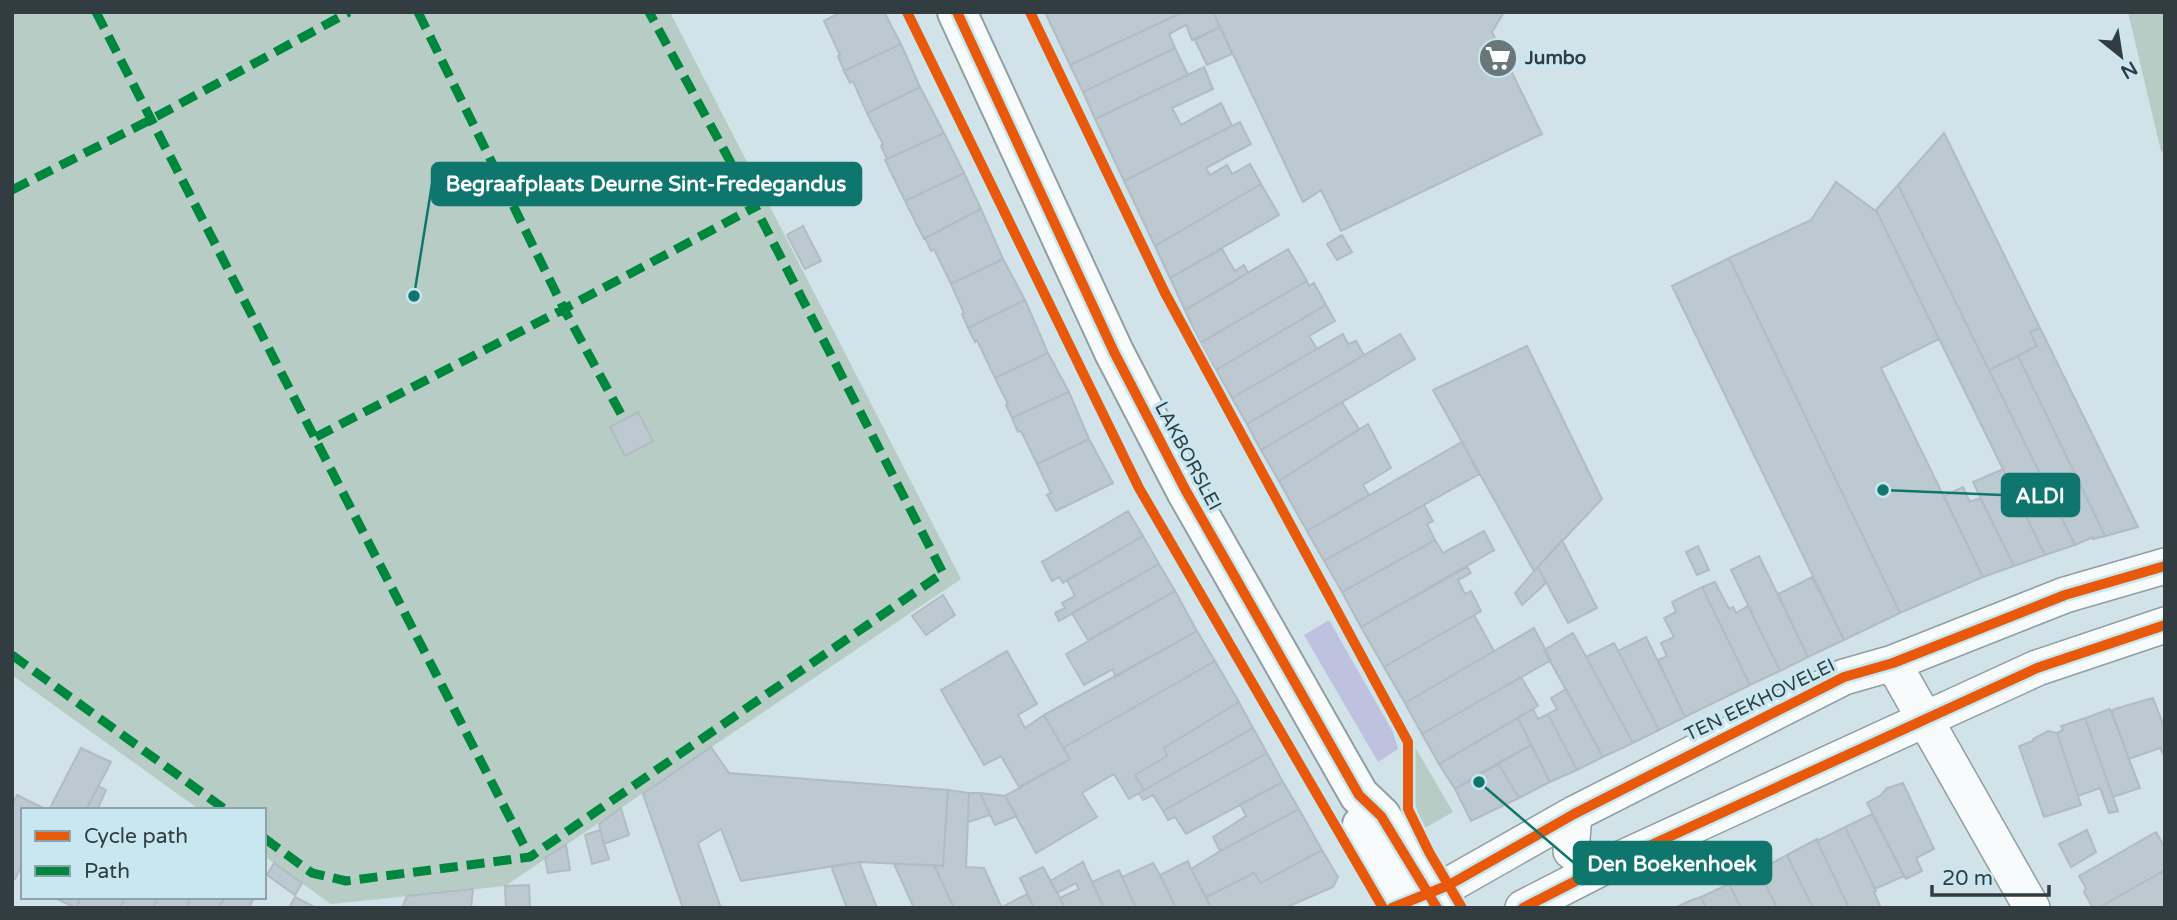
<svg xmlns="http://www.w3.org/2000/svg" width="2177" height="920" viewBox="0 0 2177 920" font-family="'Varela Round',sans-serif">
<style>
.green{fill:#b6ccc5}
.water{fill:#bec2df}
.building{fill:#bcc9d1;stroke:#b1bcc2;stroke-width:2}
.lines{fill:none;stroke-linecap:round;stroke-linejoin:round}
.street-casing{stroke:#919ea2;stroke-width:38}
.secondary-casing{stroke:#919ea2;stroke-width:42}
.street{stroke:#f8fbfc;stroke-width:35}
.secondary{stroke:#f8fbfc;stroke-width:38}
.quiet{stroke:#00873e;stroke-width:9;stroke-dasharray:18 9;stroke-linecap:butt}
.cycleway-casing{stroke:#c8e7f1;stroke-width:15}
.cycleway{stroke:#e8590c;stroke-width:10}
.labels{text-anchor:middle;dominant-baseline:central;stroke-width:7;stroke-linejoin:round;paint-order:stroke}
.poi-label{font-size:19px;font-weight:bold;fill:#313d41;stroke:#c8e7f1;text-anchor:start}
.street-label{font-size:19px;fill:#313d41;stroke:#c8e7f1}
.leader{fill:none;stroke:#0f766e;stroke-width:2.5}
.callout-dot{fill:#0f766e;stroke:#c8e7f1;stroke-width:2.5}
.callout{fill:#0f766e;stroke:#0f766e;stroke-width:2.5}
.callout-label{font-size:21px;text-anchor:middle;font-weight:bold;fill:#fff}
</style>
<rect width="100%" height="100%" fill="#d1e2e8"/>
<!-- green -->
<path class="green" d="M12 12H670L961 579 505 886 331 904 264 856V810H200L12 675Z
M2128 12H2165V153L2161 151Z
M1415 747 1453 812 1425 828C1408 796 1412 781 1415 747Z"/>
<!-- water -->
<path class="water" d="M1329 620 1393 732 1398 749 1378 762 1304 635Z"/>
<!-- building -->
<path class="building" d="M841 12H884L901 44 844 71 838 56 840 55 824 21Z
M1045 12H1183L1070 65Z
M1183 12H1213L1220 27 1192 40 1186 25 1169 34 1175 48 1083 92 1070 65Z
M1213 12H1504L1492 32 1542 134 1341 231 1321 190 1303 202Z
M1220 27 1232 54 1207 65 1195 40Z
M901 44 920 87 867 113 853 81 850 83 844 71Z
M1175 48 1188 75 1095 119 1083 92Z
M1204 67 1213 89 1172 108 1181 125 1221 103 1232 126 1124 181 1095 119Z
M920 87 944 133 887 159 881 146 883 144 867 113Z
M1240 122 1251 144 1206 168 1210 175 1227 165 1232 174 1250 164 1261 184 1155 246 1124 181Z
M944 133 964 173 905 201 885 160Z
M1944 133 2040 328 2030 332 2037 346 1989 370 1898 185Z
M964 173 981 209 924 239 905 201Z
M1836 182 1877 212 1939 339 1881 368 1983 577 1900 613 1729 258 1811 220Z
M1261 184 1279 215 1170 278 1155 246Z
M1898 185 1989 370 2075 545 2045 555 1876 210Z
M981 209 1003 259 951 284 934 249 931 251 925 238Z
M803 226 821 261 805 269 787 235Z
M1342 235 1352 252 1337 260 1327 244Z
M1222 249 1235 271 1244 265 1248 273 1185 310 1170 278Z
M1288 249 1307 281 1200 343 1185 310Z
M1729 258 1900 613 1844 640 1672 286Z
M1003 259 1025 300 968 328 962 314 964 313 951 284Z
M1307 281 1309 286 1314 283 1326 305 1216 370 1200 343Z
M1025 300 1048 353 995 378 977 340 975 342 968 328Z
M1326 305 1335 321 1309 336 1317 349 1232 398 1216 370Z
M2040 328 2138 527 2105 536 2018 356 2037 346 2030 332Z
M1343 334 1348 344 1356 341 1364 355 1247 424 1232 398Z
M1400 334 1415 359 1261 450 1247 424Z
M1527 346 1602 499 1534 571 1433 390Z
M1048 353 1069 392 1012 418 1006 405 1008 404 995 378Z
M2018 356 2105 536 2093 539V537L2075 545 1989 370Z
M1069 392 1089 439 1037 464 1021 431 1018 432 1012 418Z
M1342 402 1359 429 1279 481 1261 450Z
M638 412 653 441 625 456 610 427Z
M1368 424 1391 468 1363 485 1369 495 1307 531 1279 481Z
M1089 439 1113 483 1056 511 1047 495 1051 493 1037 464Z
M1462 442 1479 474 1324 561 1307 531Z
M2003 469 2045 555 2014 566 1973 482Z
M1963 487 1970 502 1980 498 2014 566 1983 577 1944 496Z
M1424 505 1433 521 1427 524 1435 540 1342 592 1324 561Z
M1128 511 1143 536 1063 583 1059 577 1052 581 1042 562Z
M1484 531 1494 550 1361 627 1342 592 1435 540 1443 553Z
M1143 536 1159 564 1059 621 1055 613 1065 608 1062 603 1075 596 1067 580Z
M1562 540 1597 608 1568 623 1538 567Z
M1698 546 1709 570 1697 575 1686 552Z
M1759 556 1808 657 1780 671 1731 570Z
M1159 564 1175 591 1088 640 1072 613Z
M1467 567 1471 573 1458 580 1465 594 1471 591 1481 611 1384 667 1361 627Z
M1538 567 1546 583 1522 605 1515 593Z
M1812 577 1844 640 1808 657 1778 594Z
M1715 582 1729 609 1733 607 1736 613 1748 606 1780 671 1750 685 1702 587Z
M1702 587 1750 685 1685 717 1658 660 1667 656 1661 643 1674 637 1664 618 1676 612 1672 602Z
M1175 591 1197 631 1115 677 1113 669 1084 685 1066 654Z
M943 595 955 615 926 635 912 616Z
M1474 615 1494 651 1405 703 1384 667Z
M1534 628 1551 660 1422 734 1405 703Z
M1197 631 1215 661 1063 748 1044 715Z
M1573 633 1633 743 1603 757 1544 650Z
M1646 637 1685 717 1659 730 1618 651Z
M1614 643 1659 730 1633 743 1586 657Z
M1007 651 1037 704 1018 715 1025 728 1044 715 1070 759 1019 787 1001 756 984 765 941 690Z
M1215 661 1239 702 1164 748 1167 756 1135 775 1144 790 1129 799 1114 774 1082 793 1097 817 1036 853 1005 796 1070 759 1063 748Z
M1521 677 1538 706 1439 764 1422 734Z
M1566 689 1603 757 1577 770 1548 714 1557 709 1551 698Z
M2153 698 2165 729V757L2160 748 2129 759 2112 712 2114 709Z
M1239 702 1253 728 1144 790 1135 775 1167 756 1164 748Z
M1533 709 1538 719 1548 714 1577 770 1550 782 1518 718Z
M2110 709 2140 788 2113 797 2085 718Z
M1518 718 1531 745 1455 789 1439 764Z
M2085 718 2113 797 2118 811 2109 813 2100 788 2078 796 2057 733 2063 730 2061 726Z
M1253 728 1267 753 1163 811 1153 795 1143 800 1139 793Z
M2048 731 2057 733 2081 805 2044 817 2019 746 2033 741V739Z
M1531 745 1550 782 1519 798 1498 763Z
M711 747 729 773 948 790 943 866 859 862 741 881 721 829 698 843 721 908H683L643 794Z
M81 748 111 762 86 810H49Z
M1267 753 1283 782 1186 834 1175 817 1168 820 1163 811Z
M1498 763 1519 798 1471 821 1455 789Z
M1283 782 1299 809 1220 851 1213 837 1246 816 1240 804Z
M1903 783 1934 849 1916 858 1922 871 1906 879 1867 803 1881 795 1887 788Z
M98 786 106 790 97 810H86Z
M948 790 969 793 966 867 984 868 1002 908H954L934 865 943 866Z
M969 793H980L990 815 968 822Z
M980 793 1005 796 1017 816 995 825Z
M17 795 47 810H23V863L15 879 12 877V805Z
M621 808 629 835 604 844 599 824Z
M1299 809 1322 850 1261 883 1254 873 1206 897 1191 869 1220 851Z
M1872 814 1904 876 1875 889 1845 827Z
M1845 827 1876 891 1874 892 1880 906 1877 908H1849L1817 841Z
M600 830 609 859 592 864 585 835Z
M2087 830 2096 852 2071 867 2059 844Z
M2156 832 2165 848V870L2098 908H2093L2084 892 2086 888 2079 876Z
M1817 839V841L1849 908H1813L1787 855Z
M566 845 570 870 548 873 545 858Z
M1322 850 1338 877 1333 887 1285 908H1211L1206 897 1254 873 1261 883Z
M1787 855 1813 908H1777L1759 870Z
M1188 861 1191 869 1211 908H1176L1160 875Z
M859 862 877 908H847L831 866Z
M1083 862 1092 882 1104 908H1065L1060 898 1079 889 1076 883 1057 893 1050 881Z
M274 863 302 883 295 895 267 875Z
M1153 863 1160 875 1176 908H1136L1122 877Z
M894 864 934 865 954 908H914Z
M1043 867 1060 898 1065 908H1034L1020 878Z
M1119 870 1122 877 1136 908H1104L1092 882Z
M1759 870 1777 908H1741L1729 884Z
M2162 872 2165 876V908H2098Z
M1729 884 1741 908H1706L1701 897Z
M529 885 530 908H506L505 886Z
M473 889 471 908H402L407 896Z
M1027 894 1034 908H1002V907Z
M53 897H81L76 908Z
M81 897H125L120 908H76Z
M125 897H158L153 908H120Z
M158 897H191L186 908H153Z
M191 897H225L219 908H186Z
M225 897H254L249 908H219Z
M295 897 316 908H289Z
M1701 897 1706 908H1675L1692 900Z"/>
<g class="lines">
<!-- street casing -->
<g class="street-casing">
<path id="street" d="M1893 663 2032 908
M1574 814 1571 851 1601 868
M1429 893 1449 885 1574 814 1844 677 1893 663 2065 595 2165 566
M1523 908 1601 868 2037 668 2165 625"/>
</g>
<!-- secondary casing -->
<g class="secondary-casing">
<path id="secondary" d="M957 12 1114 352 1186 491 1359 795 1381 816 1437 908
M1362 825 1403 908"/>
</g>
<!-- street -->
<use href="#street" class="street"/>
<!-- secondary -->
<use href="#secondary" class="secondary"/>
<!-- quiet -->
<path class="quiet" d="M96 12 530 857
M418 12 564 309 621 414
M12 190 150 120 349 12
M316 437 564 309 755 207
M12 655 226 810
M264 838 312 873 346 881 530 857 943 573 755 207 649 12"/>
<!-- cycleway casing -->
<g class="cycleway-casing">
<path id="cycleway" d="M907 12 1139 488 1383 908
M957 12 1114 352 1186 491 1359 795 1381 816 1437 908
M1030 12 1165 293 1408 742V809L1429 852 1462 908
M1392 908 1449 885 1574 814 1844 677 1893 663 2065 595 2165 566
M1523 908 1601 868 2037 668 2165 625"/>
</g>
<!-- cycleway -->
<use href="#cycleway" class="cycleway"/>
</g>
<!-- icons -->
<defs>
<g id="supermarket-disc" transform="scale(2.0125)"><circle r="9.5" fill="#69777b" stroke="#c8e7f1"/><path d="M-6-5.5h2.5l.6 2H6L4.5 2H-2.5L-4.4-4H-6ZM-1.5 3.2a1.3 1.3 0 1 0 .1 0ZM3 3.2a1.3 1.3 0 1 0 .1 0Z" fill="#fff"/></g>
</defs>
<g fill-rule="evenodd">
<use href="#supermarket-disc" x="1498" y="58"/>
</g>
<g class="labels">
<!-- poi labels -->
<g class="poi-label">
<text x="1525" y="58">Jumbo</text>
</g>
<!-- street labels -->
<g class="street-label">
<text transform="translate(1188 456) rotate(62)">LAKBORSLEI</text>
<text transform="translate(1760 700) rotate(-26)">TEN EEKHOVELEI</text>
</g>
</g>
<!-- callouts -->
<path class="leader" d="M414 296L432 184M1883 490L2002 495M1479 782L1574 863"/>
<g class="callout-dot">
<circle cx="414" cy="296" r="7"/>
<circle cx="1883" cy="490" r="7"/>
<circle cx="1479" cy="782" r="7"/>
</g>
<g class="callout">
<rect x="432" y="163" width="429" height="42" rx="7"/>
<rect x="2002" y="474" width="77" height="42" rx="7"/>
<rect x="1574" y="842" width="197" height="42" rx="7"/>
</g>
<g class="callout-label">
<text x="646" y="191">Begraafplaats Deurne Sint-Fredegandus</text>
<text x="2040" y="503">ALDI</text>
<text x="1672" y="871">Den Boekenhoek</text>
</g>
<!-- border -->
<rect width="2177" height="920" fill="none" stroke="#313d41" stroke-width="28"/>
<!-- legend -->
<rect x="21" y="808" width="245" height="91" fill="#c8e7f1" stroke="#8ca3ab" stroke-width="2"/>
<rect x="35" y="831" width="35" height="10" fill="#e8590c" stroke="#8ca3ab" stroke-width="2"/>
<text x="84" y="843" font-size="21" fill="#313d41">Cycle path</text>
<rect x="35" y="866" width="35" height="10" fill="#00873e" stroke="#8ca3ab" stroke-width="2"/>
<text x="84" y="878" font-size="21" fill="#313d41">Path</text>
<!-- north arrow -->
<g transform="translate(2121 56) rotate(150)" stroke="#c8e7f1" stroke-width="5" paint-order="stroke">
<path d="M0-5L12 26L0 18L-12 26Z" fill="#313d41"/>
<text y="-10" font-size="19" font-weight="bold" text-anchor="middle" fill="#313d41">N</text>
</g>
<!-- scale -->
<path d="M1932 885v10h117v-10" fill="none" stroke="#313d41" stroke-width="3.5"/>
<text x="1942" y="885" font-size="21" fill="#313d41" stroke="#c8e7f1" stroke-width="5" paint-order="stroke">20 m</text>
</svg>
